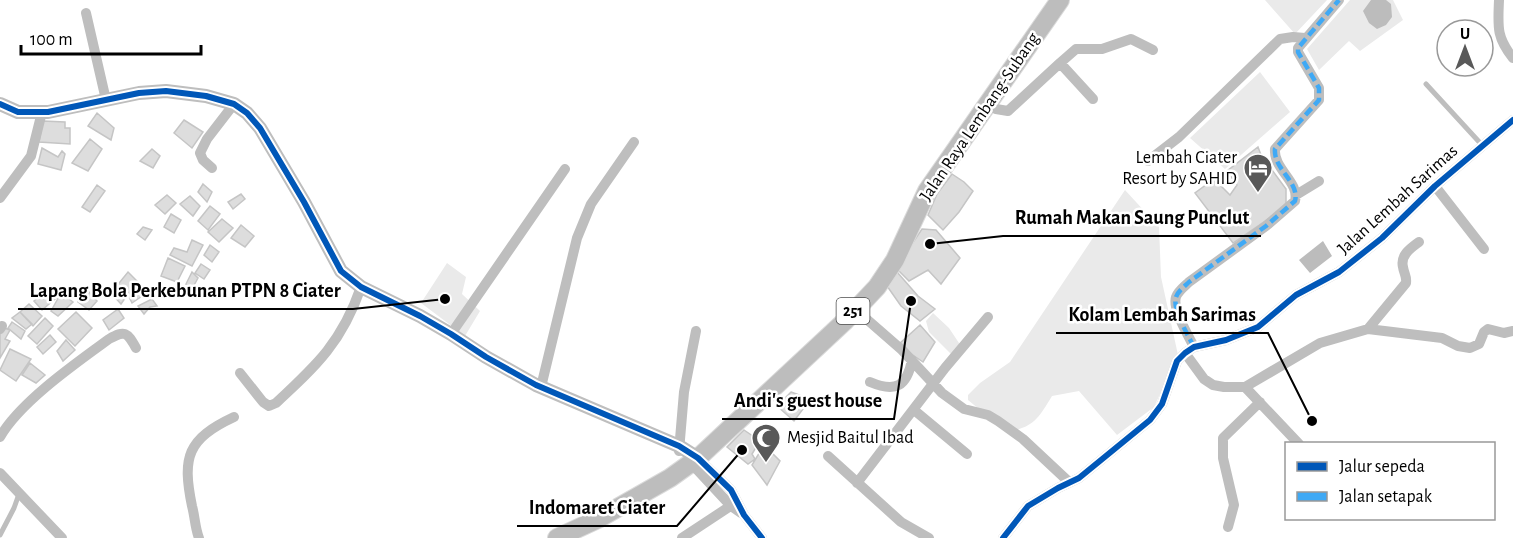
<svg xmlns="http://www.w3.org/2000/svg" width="1513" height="538" viewBox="0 0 1513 538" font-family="'Alegreya Sans',sans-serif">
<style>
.green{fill:#eaeaea}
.water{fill:#bcbcbc}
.building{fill:#ddd;stroke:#c5c5c5;stroke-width:1.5}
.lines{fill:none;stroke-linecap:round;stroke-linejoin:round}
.primary-casing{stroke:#dbdbdb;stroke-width:20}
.service{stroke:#bebebe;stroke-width:5}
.minor{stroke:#bebebe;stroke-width:10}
.tertiary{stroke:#bebebe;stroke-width:14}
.primary{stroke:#bdbdbd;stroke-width:18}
.quiet{stroke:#3fa9f5;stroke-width:4.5;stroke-dasharray:9 4.5;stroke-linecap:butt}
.cycleway-casing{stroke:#fff;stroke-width:10}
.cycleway{stroke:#0057b8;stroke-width:6}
.labels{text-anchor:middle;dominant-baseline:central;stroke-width:5;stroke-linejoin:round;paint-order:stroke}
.shield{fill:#fff;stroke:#4c4c4c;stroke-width:1.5}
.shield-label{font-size:16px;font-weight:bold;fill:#000}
.street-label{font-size:18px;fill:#000;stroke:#fff}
.poi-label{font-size:18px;fill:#000;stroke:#fff;text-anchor:end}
.leader{fill:none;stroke:#000;stroke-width:2}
.callout-dot{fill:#000;stroke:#fff;stroke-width:2}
.callout-label{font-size:20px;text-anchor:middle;font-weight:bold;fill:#000;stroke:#fff;stroke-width:5;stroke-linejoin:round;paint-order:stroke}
</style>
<rect width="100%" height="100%" fill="#fff"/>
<!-- green -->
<path class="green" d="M1265 0H1327L1295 34Z
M1350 0H1393L1403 20 1360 51 1349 41 1319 70 1307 49Z
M1260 72 1290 112 1225 169 1190 138Z
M1125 190 1159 227 1161 277 1178 355 1154 407 1117 435 1079 391 1052 396C1038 419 1034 427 1007 432L968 400V395L980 383 1010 362Z
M447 263 466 277 462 294 480 311 465 336 421 303Z
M933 313 949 328 961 346 951 354 929 332 926 321Z"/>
<!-- water -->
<path class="water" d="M1371 0H1386L1391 4 1392 17 1386 25 1377 29 1369 23 1363 11Z
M1323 241 1332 256 1310 273 1299 260Z"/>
<!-- building -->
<path class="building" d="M97 113 114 128 111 140 88 126Z
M184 120 203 132 192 148 174 133Z
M43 121 65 122V128H70V144L39 142Z
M90 139 102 149 88 171 72 163Z
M1258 147 1261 155 1286 189V207L1233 243 1195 193 1214 179 1230 195 1237 185 1227 171Z
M42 148 58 157 62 151 65 154 61 170 38 164Z
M152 149 160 156 153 168 140 161Z
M952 174 964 182 973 191 959 212 943 230 928 215 937 194Z
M203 184 212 192 207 202 198 192Z
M97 185 105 191 90 212 82 207Z
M241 194 245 199 233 209 228 202Z
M167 195 176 203 165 214 155 205Z
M190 196 200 206 193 216 180 204Z
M210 206 220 214 208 230 198 221Z
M171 214 181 220 174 233 164 227Z
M222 219 233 228 219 242 208 232Z
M241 225 254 236 245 247 231 238Z
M143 227 152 230 145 240 137 234Z
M922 229 936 230 960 258 941 284 928 270 909 281 896 268Z
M192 240 203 245 192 266 170 255 174 248 187 252Z
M210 245 219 252 212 262 204 255Z
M168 258 185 266 177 282 161 276Z
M201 264 210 270 204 279 195 273Z
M128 272 137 281 121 304 111 293Z
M192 272 198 278 193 287 186 284Z
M897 272 918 296 935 309 920 321 901 306 887 286Z
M139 284 148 292 132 303 128 295Z
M45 291 56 298 42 310 34 301Z
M89 292 97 301 89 310 78 302Z
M61 293 73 302 58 316 51 311Z
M152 299 157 306 150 307 144 314 138 306Z
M29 304 42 316 33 326 20 312Z
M118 309 124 318 109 330 103 320Z
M20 312 32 324 26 329 12 318Z
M76 312 92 328 75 346 58 329Z
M45 318 53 326 37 344 28 336Z
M12 322 25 331 21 339 8 328Z
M920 325 935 342 923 362 898 345Z
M4 328 10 330 5 339 10 341 0 358V334Z
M50 335 56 342 43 354 37 347Z
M66 340 75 350 63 361 57 351Z
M10 349 31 359 16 381 0 370Z
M30 363 45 375 36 383 22 375Z
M791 392 802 396 799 404 803 409 794 421 777 406Z
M744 430 760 441 752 454 755 459 748 464 727 447Z
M764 445 780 461 767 485 752 465Z"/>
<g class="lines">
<!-- primary casing -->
<g class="primary-casing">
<path id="primary" d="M557 538 598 519 670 478 698 458 845 321 877 287 895 260 927 191 1060 0"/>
</g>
<!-- service -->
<path class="service" d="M1426 84 1482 145
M0 535 14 508 19 494"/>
<!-- minor -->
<path class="minor" d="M1499 0C1498 26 1496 37 1513 58
M86 13 106 100
M1060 63 1076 49H1102L1131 39 1153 50
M987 103 996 109 1008 111 1060 63 1093 99
M1148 161 1179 137 1280 39 1293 37 1305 38
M212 168 203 160 200 153 207 139 234 104
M1435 186 1484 249
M1296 195 1319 181
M0 198 31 156 42 112
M855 309 902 350 942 393 964 409 988 415 998 421 1023 439 1069 482
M0 329 2 326
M1368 329 1442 338 1458 346 1470 348 1479 344 1484 332 1488 329 1504 333 1513 331
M451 334 565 169
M1194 347C1188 335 1172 309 1176 297 1178 291 1185 286 1189 282L1266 226 1295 201C1300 182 1273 169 1275 149L1319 100V88L1298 52V48L1339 0
M1185 353 1204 379 1213 385 1224 387H1245L1320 343 1368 329 1406 283C1407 276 1404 274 1403 267 1400 255 1411 248 1419 242
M240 373 263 402 269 406 276 403C317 365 342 342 361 287
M870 382C896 393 907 386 912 360
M541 387 577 238 591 204 634 142
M1245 387 1299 444
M914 410 967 454
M0 437C20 402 76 363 109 339 125 330 127 332 136 348
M679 451 684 392 696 331
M828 456 901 522 929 538
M698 458 731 490 744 515 762 538
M691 463 731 506 741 513
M0 473 62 538
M857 483 945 368 988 317
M1228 527 1234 505 1223 458V438L1260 402
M199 538C195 528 195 517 192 506 182 457 187 439 234 417
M682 538 735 503
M1003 538 1028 506 1058 488 1079 478 1150 420 1162 404 1177 361 1185 353 1194 347 1226 340 1258 327 1296 295 1339 272 1382 238 1435 186 1513 120"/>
<!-- tertiary -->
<path class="tertiary" d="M0 104 18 112H48L139 93 166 91 206 96 234 104 247 113 260 128 304 202 341 271 361 287 420 316 451 334 486 357 536 385 679 446 698 458"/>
<!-- primary -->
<use href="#primary" class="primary"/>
<!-- quiet -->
<path class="quiet" d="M1194 347C1188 335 1172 309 1176 297 1178 291 1185 286 1189 282L1266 226 1295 201C1300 182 1273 169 1275 149L1319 100V88L1298 52V48L1339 0"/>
<!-- cycleway casing -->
<g class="cycleway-casing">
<path id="cycleway" d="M0 104 18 112H48L139 93 166 91 206 96 234 104 247 113 260 128 304 202 341 271 361 287 420 316 451 334 486 357 536 385 679 446 698 458 731 490 744 515 762 538
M1003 538 1028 506 1058 488 1079 478 1150 420 1162 404 1177 361 1185 353 1194 347 1226 340 1258 327 1296 295 1339 272 1382 238 1435 186 1513 120"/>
</g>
<!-- cycleway -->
<use href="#cycleway" class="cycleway"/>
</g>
<!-- icons -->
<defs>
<g id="hotel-pin" transform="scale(1.5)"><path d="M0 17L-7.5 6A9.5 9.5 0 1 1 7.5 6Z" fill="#595959" stroke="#fff"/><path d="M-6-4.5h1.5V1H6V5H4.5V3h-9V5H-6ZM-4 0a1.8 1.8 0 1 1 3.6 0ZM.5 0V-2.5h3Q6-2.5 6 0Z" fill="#fff"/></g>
<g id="mosque-pin" transform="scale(1.5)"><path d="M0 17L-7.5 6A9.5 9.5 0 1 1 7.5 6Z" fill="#595959" stroke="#fff"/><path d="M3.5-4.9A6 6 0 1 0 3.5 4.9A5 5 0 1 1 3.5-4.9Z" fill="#fff"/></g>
</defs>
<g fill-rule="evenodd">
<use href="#hotel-pin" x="1258" y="168"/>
<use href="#mosque-pin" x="766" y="438"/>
</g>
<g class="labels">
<!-- shield labels -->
<rect class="shield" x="836.5" y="298" width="33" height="26" rx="4.5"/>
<g class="shield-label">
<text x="853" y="311">251</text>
</g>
<!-- street labels -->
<g class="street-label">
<text transform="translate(980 117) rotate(-56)">Jalan Raya Lembang-Subang</text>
<text transform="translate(1398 200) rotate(-42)">Jalan Lembah Sarimas</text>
</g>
<!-- poi labels -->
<g class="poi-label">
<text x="1237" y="158">Lembah Ciater<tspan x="1237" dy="21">Resort by SAHID</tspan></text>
<text x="787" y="438" text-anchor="start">Mesjid Baitul Ibad</text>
</g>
</g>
<!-- callouts -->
<path class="leader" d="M930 244L1003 236H1261M445 299L353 309H18M1312 421L1268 333H1056M911 301L894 419H722M742 450L677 526H517"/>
<g class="callout-dot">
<circle cx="930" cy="244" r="6"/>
<circle cx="445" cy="299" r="6"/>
<circle cx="1312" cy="421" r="6"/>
<circle cx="911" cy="301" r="6"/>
<circle cx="742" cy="450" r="6"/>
</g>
<g class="callout-label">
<text x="1132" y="224">Rumah Makan Saung Punclut</text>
<text x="185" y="297">Lapang Bola Perkebunan PTPN 8 Ciater</text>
<text x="1162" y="321">Kolam Lembah Sarimas</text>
<text x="808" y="407">Andi's guest house</text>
<text x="597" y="514">Indomaret Ciater</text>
</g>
<!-- legend -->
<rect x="1285" y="442" width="210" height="78" fill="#ffffff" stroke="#999999" stroke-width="1.5"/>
<rect x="1297" y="462" width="30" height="9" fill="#0057b8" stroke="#999999" stroke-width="1.5"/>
<text x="1339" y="472" font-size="18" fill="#000000">Jalur sepeda</text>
<rect x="1297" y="492" width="30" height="9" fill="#3fa9f5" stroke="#999999" stroke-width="1.5"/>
<text x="1339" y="502" font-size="18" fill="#000000">Jalan setapak</text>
<!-- north arrow -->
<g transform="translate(1465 48)"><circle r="28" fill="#ffffff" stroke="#999999" stroke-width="1.5"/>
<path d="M0-4.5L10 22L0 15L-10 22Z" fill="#595959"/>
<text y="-9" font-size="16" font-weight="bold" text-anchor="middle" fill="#000000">U</text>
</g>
<!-- scale -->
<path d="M21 45v9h180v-9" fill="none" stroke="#000000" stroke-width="3"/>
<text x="30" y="45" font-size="18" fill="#000000" stroke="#ffffff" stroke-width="4.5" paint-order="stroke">100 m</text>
</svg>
